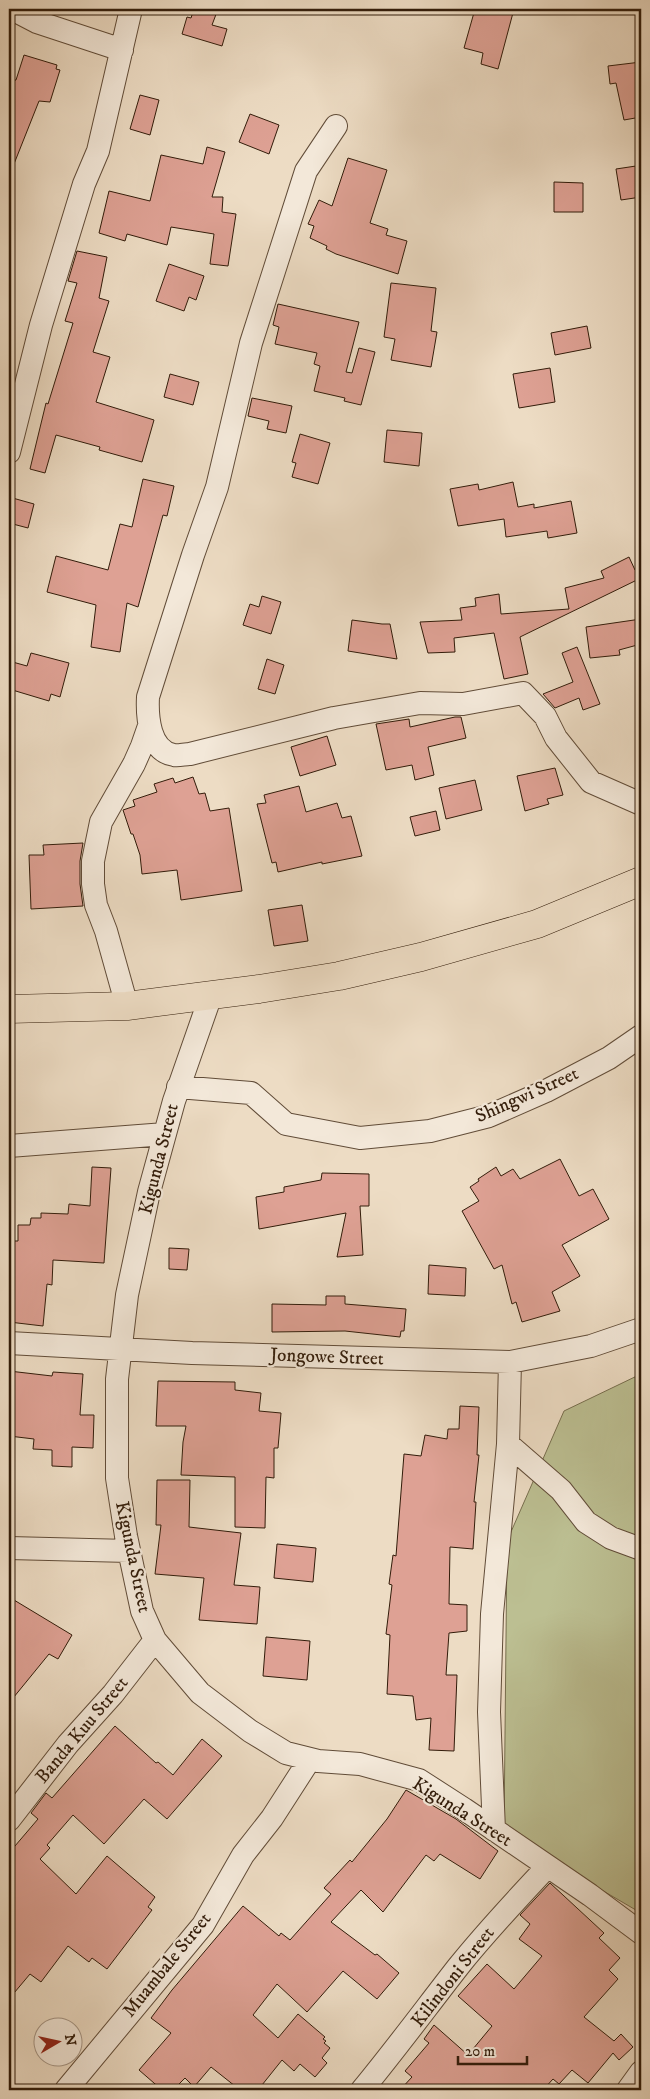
<svg xmlns="http://www.w3.org/2000/svg" width="650" height="2099" viewBox="0 0 650 2099" font-family="'IM FELL DW Pica',serif">
<style>
.green{fill:#bcbf92;stroke:#776e4e}
.building{fill:#dea194;stroke:#321c0a}
.lines{fill:none;stroke-linecap:round;stroke-linejoin:round}
.street-casing{stroke:#614c38;stroke-width:24}
.highway-casing{stroke:#321c0a;stroke-width:29}
.street{stroke:#f3e8d9;stroke-width:22}
.highway{stroke:#eddcc4;stroke-width:28}
.labels{text-anchor:middle;dominant-baseline:central;stroke-width:4.5;stroke-linejoin:round;paint-order:stroke}
.street-label{font-size:19px;fill:#321c0a;stroke:#f3e8d9}
</style>
<rect width="100%" height="100%" fill="#eddcc4"/>
<filter id="stains"><feTurbulence type="fractalNoise" baseFrequency=".004" numOctaves="4"/><feColorMatrix values="0 0 0 0 .2 0 0 0 0 .09 0 0 0 0 .02 0 0 0 .5 -.17"/></filter>
<radialGradient id="worn" r=".72"><stop offset=".6" stop-color="#630" stop-opacity="0"/><stop offset="1" stop-color="#630" stop-opacity=".3"/></radialGradient>
<!-- green -->
<path class="green" d="M641 1374V1913L504 1833 507 1541 564 1411Z"/>
<!-- building -->
<path class="building" d="M194 9H218L212 25 227 29 222 46 182 34 187 17 191 18Z
M475 9H514L498 69 481 64 483 53 464 48Z
M24 55 57 65 56 69 60 70 50 102 39 101 10 174 9 96 15 80H16Z
M641 62V117L624 120 616 83 610 84 608 66Z
M140 95 159 100 150 135 130 129Z
M250 114 279 125 269 154 239 142Z
M207 147 225 152 212 197H223L222 212 236 214 228 266 210 264 214 234 171 227 167 245 127 234 125 241 99 233 109 191 150 201 161 155 203 164Z
M348 158 387 170 370 223 388 229 386 235 407 241 398 274 336 254 326 249 327 246 310 238 314 226 308 224 319 200 332 206Z
M636 166 641 197 621 200 616 169Z
M554 182 583 183V212H554Z
M77 251 107 257 99 298 109 301 93 352 110 357 96 402 154 420 142 462 99 450 100 447 56 435 45 473 30 469 46 403 48 404 73 323 65 321 77 283 68 281Z
M169 264 204 276 196 300 189 297 184 311 156 301Z
M391 283 436 288 431 331 437 332 431 367 391 360 395 339 384 337Z
M278 304 359 322 346 372 352 373 359 348 375 352 361 405 344 401 345 398 314 391 320 366 314 364 317 353 275 344 279 327 273 325Z
M587 326 591 348 555 355 551 333Z
M550 368 555 402 519 408 513 374Z
M170 374 199 382 193 405 164 397Z
M252 398 292 406 286 433 267 429 269 421 248 416Z
M387 430 422 433 419 466 384 462Z
M300 434 330 443 318 484 292 477 296 463 292 462Z
M143 479 174 486 167 516 163 515 138 607 127 603 120 652 91 647 96 605 47 592 56 556 108 570 120 524 132 527Z
M513 482 518 507 534 504V508L571 501 577 533 548 538 547 531 506 537 504 519 458 526 450 489 478 484 479 490Z
M9 497 34 504 28 528 9 523Z
M629 557 635 570 641 568V578L520 637 528 674 504 679 494 633 454 638 455 652 428 653 420 622 462 620 460 608 476 606 475 598 499 594 501 614 569 609 565 588 604 578 601 571Z
M262 596 281 602 271 634 243 625 250 604 259 607Z
M641 619V644L619 650 620 655 590 658 586 627Z
M352 620 382 624H390L397 659 348 651Z
M577 647 600 704 583 710 579 698 555 708 543 694 573 682 562 653Z
M31 653 69 663 60 697 51 694 49 701 9 689V661L27 666Z
M267 659 284 665 275 694 258 689Z
M455 717H461L466 738 428 747 434 775 415 780 412 765 386 770 376 724 409 719 410 727Z
M327 736 336 765 300 776 291 747Z
M555 768 563 795 547 799 549 804 525 811 517 776Z
M193 777 199 794 205 793 210 811 229 808 242 891 181 900 177 870 142 874 140 855 133 834H131L123 810 135 806 133 800 157 792 154 784 173 778 175 783Z
M475 780 482 810 446 819 439 788Z
M299 786 306 812 337 803 342 818 351 816 362 856 322 864V862L278 872 276 862 272 863 257 804 266 803 264 795Z
M436 811 440 830 415 836 410 817Z
M83 843 80 861V884L83 906 31 909 29 855H44L43 845Z
M302 905 308 941 274 946 268 910Z
M560 1159 579 1196 593 1189 609 1219 562 1245 580 1276 552 1292 560 1311 522 1322 516 1302 512 1304 502 1265 494 1269 462 1211 479 1201 470 1187 479 1181 478 1179 496 1167 501 1176 513 1169 520 1179Z
M92 1167 111 1168 104 1263 53 1260 52 1285 47 1284 43 1326 9 1322 14 1268H9V1241H18V1225H30L31 1218H41V1213L68 1214 69 1204 90 1206Z
M322 1173 369 1174V1206H360L363 1255 337 1257 346 1213 259 1229 256 1197 284 1192V1187L321 1180Z
M169 1248 189 1249 187 1270 169 1269Z
M429 1265 466 1268 465 1296 428 1294Z
M326 1296H345V1304L406 1309 404 1331H401L400 1337 345 1331 272 1332V1304L326 1305Z
M9 1371 52 1376 53 1372 83 1374 80 1415H94L93 1448 72 1447V1467L52 1466V1450L33 1449 34 1439 9 1436Z
M158 1381 235 1382V1390L261 1393 259 1411 281 1413 278 1448H274V1478L266 1477 265 1528 235 1527V1477L181 1475 183 1442 186 1426H156Z
M460 1406 479 1407 477 1455H479L474 1502H476L473 1549 450 1547 449 1604 467 1605V1631L449 1633 446 1675H457L454 1751 429 1750 431 1718 416 1720 413 1696 387 1694 390 1635 386 1634 392 1585 389 1584 393 1555 396 1556 404 1454 421 1456 425 1435 447 1439 448 1429H459Z
M157 1480H190L189 1527 241 1533 234 1585 260 1587 257 1624 199 1620 204 1578 155 1574 161 1525H156Z
M277 1544 316 1548 313 1582 274 1578Z
M9 1597 72 1635 58 1659 49 1654 9 1703Z
M266 1637 310 1641 307 1680 263 1676Z
M115 1726 156 1763 158 1762 173 1775 202 1739 222 1756 167 1819 144 1799 104 1844 73 1815 47 1845 50 1848 40 1859 76 1894 107 1856 155 1897 148 1907 152 1910 107 1969 92 1958 89 1962 68 1946 41 1982 30 1974 9 1999V1853L38 1819 31 1813 46 1793 52 1798Z
M406 1790 456 1819 498 1851 480 1879 440 1854 434 1861 426 1855 383 1912 361 1890 331 1922 375 1955 377 1954 399 1973 377 1999 343 1971 307 2012 277 1984 253 2015 278 2038 298 2014 325 2037 323 2039 326 2041 324 2043 330 2048 322 2058 327 2063 315 2077 300 2064 294 2071 282 2060 258 2090H240L211 2067 194 2087 185 2078 173 2090H162L139 2070 171 2033 151 2018 172 1990 243 1906 279 1936 281 1933 290 1940 331 1894 324 1888 350 1860 352 1862 387 1819Z
M550 1883 604 1933 599 1938 620 1958 609 1970 618 1979 584 2017 614 2041 621 2034 633 2047 619 2060 613 2053 588 2083 572 2070 559 2084 553 2079 543 2090H400L412 2077 405 2071 429 2043 424 2039 434 2025 468 2055 492 2026 458 1996 487 1964 514 1989 542 1956 519 1939 530 1924 520 1915Z"/>
<g class="lines">
<!-- street casing -->
<g class="street-casing">
<path id="street" d="M12 9 37 22 122 50
M336 126 306 171 251 343 217 487 193 555 148 697C147 716 149 751 174 755 178 756 185 754 190 754L334 718 420 703 463 704 523 693 545 716 556 738 591 782 641 804
M9 452 41 325 84 184 98 151 131 9
M211 995 174 1101 149 1192 127 1295 117 1379V1478L126 1536 142 1611 155 1640 200 1693 250 1731 286 1753 318 1761 360 1764 419 1780 464 1809 590 1895 641 1933
M127 1006 106 931 96 905 93 884V861L101 822 134 764 142 746 149 726
M178 1087 251 1093 286 1124 360 1138 430 1131 489 1116 546 1091 609 1058 641 1036
M9 1146 165 1134
M9 1343 192 1353 510 1362 591 1346 641 1329
M508 1444 561 1490 586 1522 611 1538 641 1549
M9 1548 129 1551
M9 1820 68 1744 113 1694 155 1640
M494 1830 489 1712 492 1614 508 1444 510 1362
M66 2090 203 1925 243 1855 272 1818 310 1759
M362 2090C395 2050 426 2008 458 1967 486 1932 516 1900 547 1867
M628 2090 641 2072"/>
</g>
<!-- highway casing -->
<g class="highway-casing">
<path id="highway" d="M9 1009 127 1006 259 989 339 976 421 957 537 924 641 881"/>
</g>
<!-- street -->
<use href="#street" class="street"/>
<!-- highway -->
<use href="#highway" class="highway"/>
</g>
<g class="labels">
<!-- street labels -->
<g class="street-label">
<text transform="translate(527 1095) rotate(-24)">Shingwi Street</text>
<text transform="translate(159 1159) rotate(-76)">Kigunda Street</text>
<text transform="translate(327 1357) rotate(2)">Jongowe Street</text>
<text transform="translate(133 1557) rotate(78)">Kigunda Street</text>
<text transform="translate(82 1730) rotate(-50)">Banda Kuu Street</text>
<text transform="translate(462 1812) rotate(32)">Kigunda Street</text>
<text transform="translate(167 1965) rotate(-51)">Muambale Street</text>
<text transform="translate(453 1977) rotate(-52)">Kilindoni Street</text>
</g>
</g>
<!-- margin -->
<rect width="650" height="2099" fill="none" stroke="#eddcc4" stroke-width="30"/>
<rect x="10" y="10" width="630" height="2079" fill="none" stroke="#321c0a" stroke-width="2.5"/>
<rect x="15" y="15" width="620" height="2069" fill="none" stroke="#321c0a"/>
<!-- north arrow -->
<g transform="translate(58 2042) rotate(81)"><circle r="24" fill="#f3e8d9" stroke="#a69686"/>
<path d="M0-4L9 19L0 12L-9 19Z" fill="#8f2418"/>
<text y="-8" font-size="14" font-weight="bold" text-anchor="middle" fill="#321c0a">N</text>
</g>
<!-- scale -->
<path d="M458 2056v8h69v-8" fill="none" stroke="#321c0a" stroke-width="2.5"/>
<text x="465" y="2056" font-size="15" fill="#321c0a" stroke="#f3e8d9" stroke-width="4" paint-order="stroke">20 m</text>
<rect width="100%" height="100%" filter="url(#stains)"/>
<rect width="100%" height="100%" fill="url(#worn)"/>
</svg>
